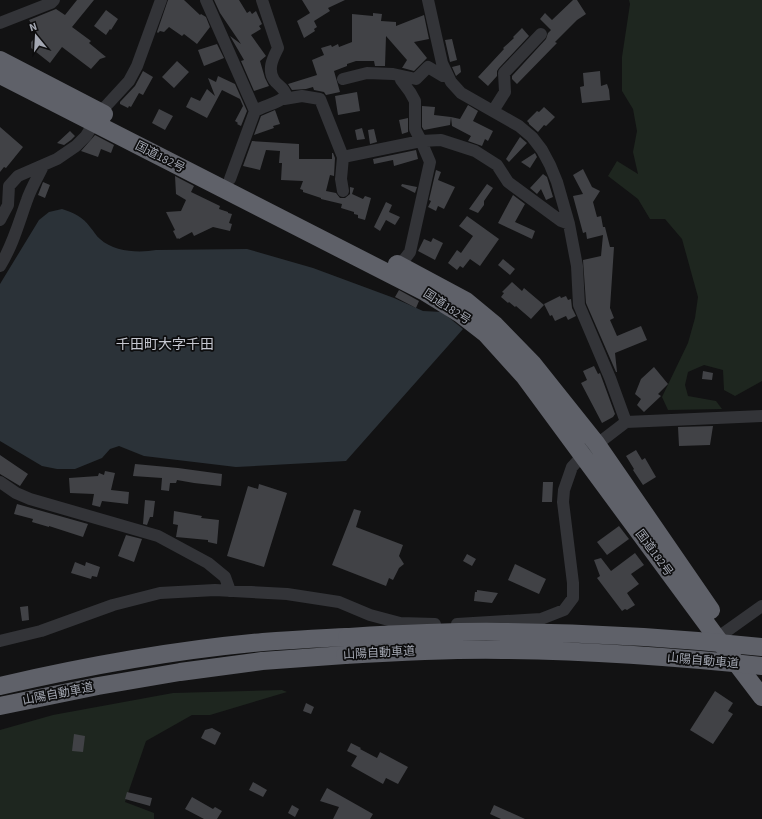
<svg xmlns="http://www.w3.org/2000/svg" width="762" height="819" viewBox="0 0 762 819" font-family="'Source Sans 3','Noto Sans JP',sans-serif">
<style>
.green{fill:#1e261f}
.water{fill:#2b3238}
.building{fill:#414246}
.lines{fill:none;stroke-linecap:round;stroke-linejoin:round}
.minor{stroke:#333438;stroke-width:12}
.highway{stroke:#5f6169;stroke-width:18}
.highway-bridge{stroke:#5f6169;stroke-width:18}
.labels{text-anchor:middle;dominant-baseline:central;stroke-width:3.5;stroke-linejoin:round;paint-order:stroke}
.street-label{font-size:12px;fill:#a4a8b3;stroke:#0d0d0e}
.quarter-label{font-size:14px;fill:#c5c7d0;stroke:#0d0d0e}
</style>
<rect width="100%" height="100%" fill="#121213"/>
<!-- green -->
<path class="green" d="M629 0H762V381L735 396 724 390 723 370 704 365 688 372 685 385 688 396 716 401 722 409 668 410 662 397 688 343 695 318 698 297 682 239 665 219H650L638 199 608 176 617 161 638 174 633 152 637 131 633 109 622 91V57L630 4Z
M282 690 287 692 210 715H192L146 741 125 802 154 813V819H0V730L53 715 173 693Z"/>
<!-- water -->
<path class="water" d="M62 209C74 213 83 217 90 227 94 231 96 236 100 239 114 252 139 253 156 250L247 249 313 268 394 298 423 311 442 312 463 329 346 461 236 467 144 456 119 446 110 449 102 458 75 469H57L42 466 0 441V284L39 220 49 212Z"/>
<!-- building -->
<path class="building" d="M77 0H94L72 27 91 41 89 43 106 57 100 59 91 69 62 47 50 63 31 48V42L38 35 29 20 56 9 65 15Z
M168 0H184L200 15 201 14 206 17 210 27 197 44 184 34 182 36 169 27 164 32 160 31 158 33 157 32Z
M214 0H239L247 13 250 11 252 14 256 11 262 24 259 26 261 29 251 35 266 56 260 61 265 78 269 86 254 91 241 61 244 60 230 36 241 44 220 13Z
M302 0H345L328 8 330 11 314 21 317 27 314 29 315 31 304 38 297 21 310 13Z
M573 0H577L586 14 577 20 555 42 557 43 517 84 512 79V76L546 39 548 33 551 30 540 19 545 13 552 20Z
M106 10 118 19 111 30 110 29 106 35 94 26Z
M373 13 382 14 381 21 396 22V26L424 15 429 39 414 42 427 58 414 71 403 68H402L407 60 386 36 385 66H375L374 61H356L347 64V66L334 71 340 92 326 95 324 92 314 90 313 87 306 89 292 90 288 84 317 75 312 60 324 55 321 48 331 45 332 47 338 44 339 47 352 42V14L373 16Z
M522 28 529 36 499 68 497 71V76L488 86 478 77 504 49 503 48 514 38 513 37Z
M452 39 457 60 450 62 445 40Z
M217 44 224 58 204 66 198 50Z
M177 61 189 72 174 88 162 77Z
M460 65 461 72 456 76 452 67Z
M143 71 153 77 143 95 139 93 131 107 129 106 128 108 120 104V102L135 86Z
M600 71 601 86 607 84 609 90 610 100 582 103 580 87 584 86 583 73Z
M218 76 235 84 247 111 241 126 237 124 238 123 235 121 243 106 240 99 222 90 207 118 186 107 191 97 200 101 207 89 215 96 208 78 216 82Z
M357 92 360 111 338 115 335 96Z
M468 105 478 111 473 121 493 131 488 141 485 139 482 146 468 141 471 136 452 126 451 117 460 119Z
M422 106 435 107 434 115 451 117 450 125 424 130 422 127Z
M544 107 555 117 546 126 544 125 538 132 529 124V123L527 121 537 111 539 112Z
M159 109 173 116 165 130 152 123Z
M275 110 280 124 273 126 274 128 254 135 261 116Z
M408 118V132L402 134 399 120Z
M0 127 23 147 6 168 4 167 0 172Z
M362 128 365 139 357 140 355 130Z
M374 129 377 142 370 144 368 130Z
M70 131 75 136 71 140 64 145 57 143Z
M95 135 114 145 111 153 101 149 98 157 81 151Z
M520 137 527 143 509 162 506 159Z
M252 141 299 144V159H332V153H333L335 158 334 176 330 175 326 191 336 193 340 198H345L350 194V187L354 188 352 194 363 199 365 196 371 198 365 220 358 218V215L354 214V212L341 208 342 204 321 199V198L303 192V190L300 189 303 181 281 180 282 163H279L280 151 266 150 260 170 243 166Z
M416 150 418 159 394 166 393 160 374 164 373 159Z
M535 153 537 157 530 168 521 162Z
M583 169 592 187 600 191 593 202 597 217 601 216 603 227H605L610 247H614L610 308 614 318 610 320 617 336 641 326 647 340 615 353 617 372H616L586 303 583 260 601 256 603 235 587 239 586 232 583 233 573 196 583 194 573 175Z
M436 170 441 172 438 180 455 187 444 209 438 206 436 211 428 207 431 201 429 200Z
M543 174 547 177 553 197 546 200 541 189 537 194 530 188Z
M175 176 194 186 191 192 220 206 219 209 228 212V213L232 214 229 223 232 224 230 231 213 227 194 236 192 232 179 239 178 238 177 239 173 231 175 230 166 212 181 211 186 200 176 194Z
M43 182 50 185 45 198 38 195Z
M402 184 417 187 415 193 401 186Z
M487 184 493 188 484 201V205L478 213 469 209Z
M513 195 525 204 515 222 535 231 532 239 498 223Z
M386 202 392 205 389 212 400 217 395 225 386 220 380 231 374 227Z
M467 216 499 239 480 266 470 259 463 268 460 266 457 270 448 263 457 250 461 253 473 236 459 226Z
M433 238 443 243 435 260 418 251 424 239 431 242Z
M503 259 515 269 510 275 498 265Z
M512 282 522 291 524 288 544 305 531 319 516 306 515 307 509 302 508 303 501 297 504 293 502 292Z
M399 290 419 301 416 308 395 297Z
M560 296 561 298 566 296 568 300 571 299 572 308 576 316 568 320 566 316 555 321 552 315 550 316 544 304Z
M594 366 598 374 600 373 615 414 613 417 602 423 581 383 587 380 583 371Z
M654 367 668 384 658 394 661 396 644 412 637 405 641 399 635 394 641 379Z
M703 371 713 373 712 380 702 379Z
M713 426 710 445 679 446 678 427Z
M636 450 642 460 645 458 656 477 643 485 633 470 634 469 626 456Z
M0 455 28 474 20 486 0 474Z
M135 464 178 468 222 474 221 486 194 483 177 480 176 483H170L169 491 161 490 162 478 133 476Z
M105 471 115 473 111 490 129 492 128 504 102 501 100 507 92 505 94 494 70 493 69 478 98 476 99 473 104 475Z
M543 482H553L552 502H542Z
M259 484 287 493 264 567 227 556 248 486 258 489Z
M145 500 155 501 153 517H150L147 525 143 524Z
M17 504 88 524 83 537 49 526V527L32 522 33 519 14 514Z
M354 509 361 511 356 527 403 545 399 556 404 564 399 568 393 580 389 578 386 586 332 565Z
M174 511 202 516 201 518 219 520 217 544 208 542V540L176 537 178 525 173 524Z
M619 526 629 539 607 555 597 542Z
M126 535 142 539 134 562 118 556Z
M635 553 644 565 631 574 639 584 627 593 635 605 627 610 625 609 622 611 597 578 600 576 594 560 601 558 611 571Z
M467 554 476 559 472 566 463 561Z
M75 562 85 566 86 562 100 567 97 577 92 576 91 579 71 573Z
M515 564 546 579 539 594 508 580Z
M477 590 498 593 492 603 474 601 475 592H477Z
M28 606 29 620 22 621 20 607Z
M715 691 733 703 728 711 733 714 713 744 690 730Z
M306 703 314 707 311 714 303 711Z
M212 728 221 733 215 745 201 738 205 730Z
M74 734 85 736 83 752 72 751Z
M351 743 361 748 360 749 377 758 380 752 408 767 398 784 386 778 383 784 351 766 357 756 347 751Z
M253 782 267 790 263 797 249 790Z
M327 788 373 814 370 819H333L339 807 320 801Z
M127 792 152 798 150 806 125 799Z
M192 797 213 809 215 807 222 811 217 819H204L185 809Z
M292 805 299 809 295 817 288 813Z
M494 805 525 819H501L490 814Z"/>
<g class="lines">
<!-- minor -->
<path class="minor" d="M206 0 255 111
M428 0 442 63 451 82 461 93 519 126 532 137 542 150 550 165 557 182 569 224 577 266 579 305 610 378 626 422
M0 23 51 3 54 0
M402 76 401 80 410 92 415 101V129L421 141 441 140 475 151 497 165 508 182 561 221 569 224
M343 79 367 73 393 74 416 79 428 67 443 76 447 75
M284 99 302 96 320 99 343 157 341 179 343 191
M493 111 505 92 504 73 541 34
M343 157 421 141 430 162 410 252 400 265
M230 179 255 111C263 106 282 102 286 95 284 87 278 86 274 80 267 69 273 58 278 48L262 0
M0 220 8 205 9 186 18 176 57 159 76 146 86 136 94 123 106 106 129 81 137 66 161 0
M0 266C13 245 19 222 27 200 31 188 38 177 43 166
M0 482 16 493 30 499 158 536 208 563 225 577 230 591
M457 624 541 619 564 610 573 598V583L563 502 564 490 572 467 583 455 626 422 762 416
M717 638 762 606
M0 641 41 631 113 605 160 593 215 590 287 594 339 602 370 615 400 623 435 624"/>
<!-- highway -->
<path class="highway" d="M0 60 104 114
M0 75 425 292 459 313 486 334 524 376 717 638 762 697
M397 264 466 301 495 325 533 364 596 443 711 610
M0 686C86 666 175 650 263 642 291 640 319 638 347 637
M0 706 98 686 180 672 262 661 345 655"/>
<!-- highway-bridge -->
<path class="highway-bridge" d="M347 637C399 634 450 631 502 632 589 633 676 638 762 647
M345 655C397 652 450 649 502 650 589 651 676 657 762 666"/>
</g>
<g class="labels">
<!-- street labels -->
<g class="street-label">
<text transform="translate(160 157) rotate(27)">国道182号</text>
<text transform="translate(447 307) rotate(33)">国道182号</text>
<text transform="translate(654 553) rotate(54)">国道182号</text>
<text transform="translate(379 653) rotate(-3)">山陽自動車道</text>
<text transform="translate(703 661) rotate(5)">山陽自動車道</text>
<text transform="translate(58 694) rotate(-11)">山陽自動車道</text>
</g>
<!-- quarter labels -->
<g class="quarter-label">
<text x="165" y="345">千田町大字千田</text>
</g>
</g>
<!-- north arrow -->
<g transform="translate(36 36) rotate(342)" stroke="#0d0d0e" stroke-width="3" paint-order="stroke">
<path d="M0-3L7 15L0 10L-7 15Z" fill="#a4a8b3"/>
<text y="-6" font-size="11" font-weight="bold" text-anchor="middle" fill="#a4a8b3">N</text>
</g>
</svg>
